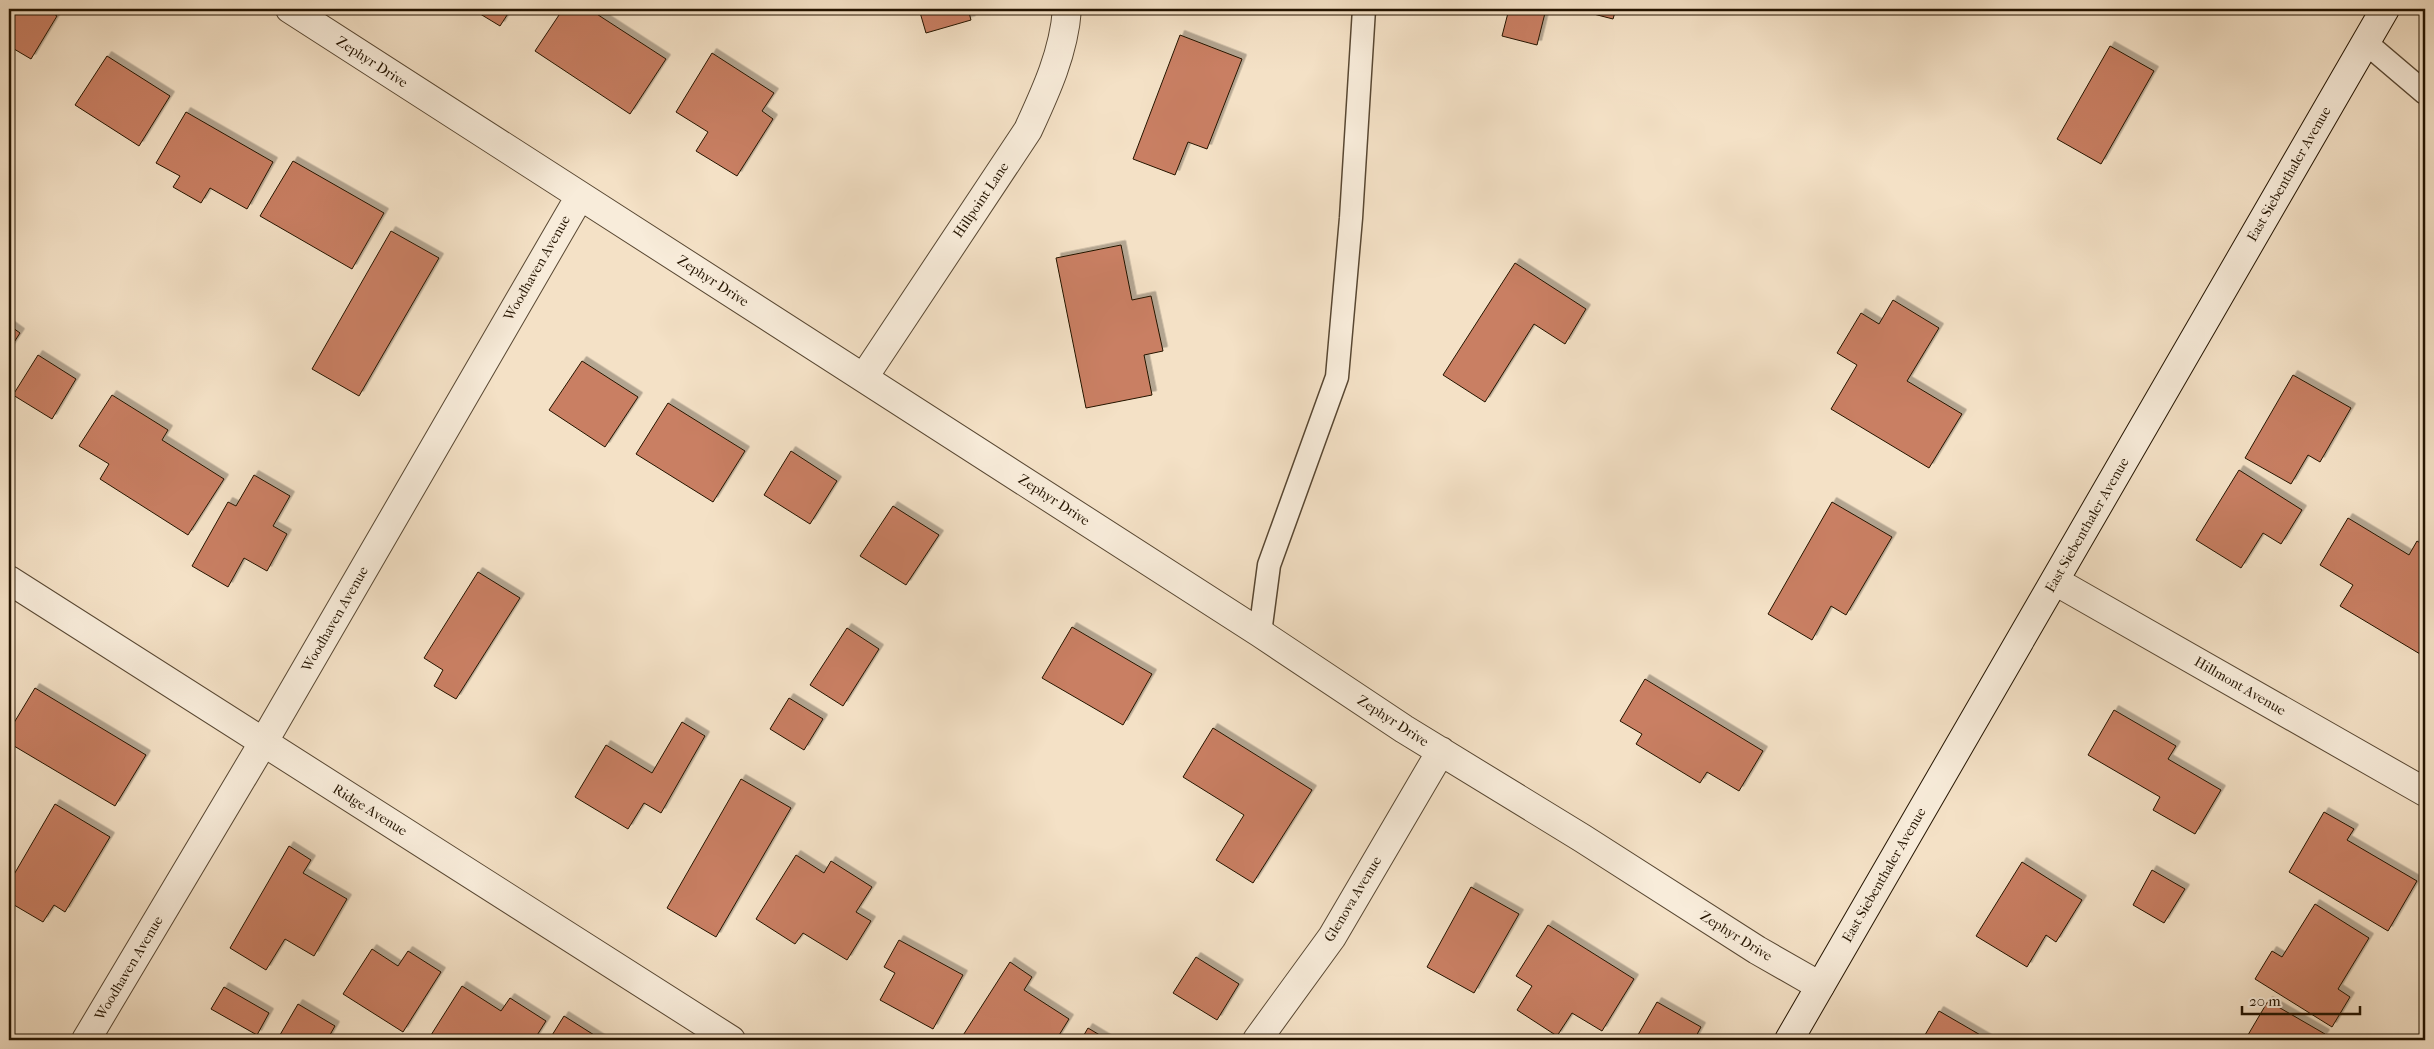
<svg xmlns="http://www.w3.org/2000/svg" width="2434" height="1049" viewBox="0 0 2434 1049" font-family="'IM FELL French Canon',serif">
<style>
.building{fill:#c97f63;stroke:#241400;filter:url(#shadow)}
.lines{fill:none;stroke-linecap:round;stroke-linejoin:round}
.lane-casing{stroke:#584732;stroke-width:25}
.street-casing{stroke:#584732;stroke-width:30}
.secondary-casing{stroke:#241400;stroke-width:30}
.lane{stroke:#f8ecda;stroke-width:22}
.street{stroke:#f8ecda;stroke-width:28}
.secondary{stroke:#f8ecda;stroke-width:28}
.labels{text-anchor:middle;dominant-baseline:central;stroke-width:4;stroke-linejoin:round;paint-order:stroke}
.street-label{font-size:14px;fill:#241400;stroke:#f8ecda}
</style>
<defs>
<filter id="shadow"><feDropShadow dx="4.5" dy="-4.5" stdDeviation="0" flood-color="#0004"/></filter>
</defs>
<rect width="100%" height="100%" fill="#f4e1c6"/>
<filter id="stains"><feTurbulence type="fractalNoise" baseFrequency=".004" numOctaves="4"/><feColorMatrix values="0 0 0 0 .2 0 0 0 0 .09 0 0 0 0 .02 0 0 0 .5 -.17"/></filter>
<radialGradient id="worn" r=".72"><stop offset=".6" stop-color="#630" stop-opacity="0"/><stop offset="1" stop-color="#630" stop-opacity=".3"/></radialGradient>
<!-- building -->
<path class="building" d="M9 9H46L57 16 31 59 9 46Z
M472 9H511L500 26Z
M563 9H589L666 59 630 114 535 51Z
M919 9H968L971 20 926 33Z
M1509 9H1546L1537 45 1502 36Z
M1574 9H1616L1613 19Z
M1180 35 1242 59 1207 149 1188 142 1175 175 1133 159Z
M2110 46 2154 71 2101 164 2057 139Z
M712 53 774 93 762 111 773 119 737 176 696 151 708 132 676 112Z
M107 56 170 96 139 146 75 105Z
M186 112 273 162 247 209 210 188 201 203 173 187 180 176 156 163Z
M293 161 384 213 352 269 260 216Z
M391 231 439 258 359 396 312 369Z
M1121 245 1132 300 1151 296 1163 351 1144 355 1152 395 1086 408 1056 258Z
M1515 263 1586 309 1565 344 1534 324 1485 402 1443 375Z
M1893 300 1939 328 1907 381 1962 414 1929 468 1831 409 1857 365 1837 353 1861 313 1879 324Z
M9 325 20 333 9 350Z
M38 355 76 379 52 419 13 395Z
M582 361 638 397 605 447 549 410Z
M2293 375 2351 408 2320 462 2308 455 2291 484 2245 458Z
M112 395 168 430 162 440 224 479 188 535 100 479 109 464 79 446Z
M668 403 745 451 713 502 636 454Z
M791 451 837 481 810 524 764 495Z
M2239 470 2302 510 2281 544 2263 533 2241 568 2196 540Z
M254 475 290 496 273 526 287 534 267 571 244 558 228 587 192 566 228 502 236 506Z
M1832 502 1892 537 1846 615 1831 606 1812 640 1768 614Z
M893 506 939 535 906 585 860 556Z
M2348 518 2409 555 2417 541 2425 546V657L2340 606 2353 585 2320 565Z
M478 572 520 598 456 699 434 686 443 670 424 658Z
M1072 627 1152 674 1123 725 1042 678Z
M847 628 879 649 843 706 810 685Z
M1645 679 1763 751 1739 791 1707 772 1700 783 1636 744 1642 734 1620 721Z
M35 688 146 755 115 806 9 743V731Z
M789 698 823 719 804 750 770 729Z
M2114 710 2176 746 2168 759 2221 790 2195 834 2153 810 2160 797 2088 755Z
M682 722 705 736 661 813 644 803 628 829 575 797 606 745 652 773Z
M1213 728 1312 790 1253 883 1216 860 1244 815 1183 777Z
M741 779 791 808 716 937 667 908Z
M55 804 110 837 65 912 54 905 43 922 9 902V883Z
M2324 812 2354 829 2347 840 2417 881 2388 931 2289 872Z
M289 846 311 860 303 873 347 899 314 956 285 939 266 970 230 948Z
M796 855 824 873 831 861 872 887 856 912 871 921 847 960 803 933 795 944 756 919Z
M2022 862 2082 900 2056 942 2046 935 2027 967 1976 936Z
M2152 870 2185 889 2164 923 2133 905Z
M1471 887 1519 914 1474 993 1427 967Z
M2315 904 2369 938 2338 989 2350 997 2332 1027 2255 979 2272 951 2282 957Z
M1548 925 1634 979 1602 1031 1572 1013 1557 1036 1517 1010 1532 986 1516 976Z
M899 940 963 975 933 1029 880 1000 895 973 884 967Z
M372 949 398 966 408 951 441 972 403 1032 343 994Z
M1196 957 1239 984 1217 1020 1173 993Z
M1010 962 1032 977 1024 990 1069 1019 1056 1040H960Z
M462 986 501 1011 510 998 546 1021 534 1040H440L431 1035Z
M224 987 269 1013 257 1035 211 1009Z
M2268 1001 2325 1034 2321 1040H2245Z
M1657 1002 1701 1027 1694 1040H1635Z
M298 1004 335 1026 327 1040H277Z
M1939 1011 1989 1040H1922Z
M564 1016 602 1040H549Z
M1088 1028 1108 1040H1081Z"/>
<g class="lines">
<!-- lane casing -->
<g class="lane-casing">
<path id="lane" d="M2365 42 2425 93
M1260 633 1269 565 1337 377 1351 218 1364 9"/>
</g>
<!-- street casing -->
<g class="street-casing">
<path id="street" d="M290 9 1260 633 1404 729 1582 838 1757 950 1820 986
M864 377 1028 130C1046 91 1064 52 1067 9
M9 580 731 1040
M2055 581 2425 792
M86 1040 263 743 580 196
M1257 1040 1332 937 1441 751"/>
</g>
<!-- secondary casing -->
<g class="secondary-casing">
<path id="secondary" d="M1789 1040 2385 9"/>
</g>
<!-- lane -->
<use href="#lane" class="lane"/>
<!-- street -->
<use href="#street" class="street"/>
<!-- secondary -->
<use href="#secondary" class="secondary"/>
</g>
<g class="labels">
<!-- street labels -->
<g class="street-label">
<text transform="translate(372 62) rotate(33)">Zephyr Drive</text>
<text transform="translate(2289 174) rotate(-60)">East Siebenthaler Avenue</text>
<text transform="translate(981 200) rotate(-56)">Hillpoint Lane</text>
<text transform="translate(537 268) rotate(-60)">Woodhaven Avenue</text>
<text transform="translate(713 281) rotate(33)">Zephyr Drive</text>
<text transform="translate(1054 500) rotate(33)">Zephyr Drive</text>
<text transform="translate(2087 525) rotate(-60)">East Siebenthaler Avenue</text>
<text transform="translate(335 619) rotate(-60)">Woodhaven Avenue</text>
<text transform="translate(2240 686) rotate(30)">Hillmont Avenue</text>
<text transform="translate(1393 721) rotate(33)">Zephyr Drive</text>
<text transform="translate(370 810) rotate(32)">Ridge Avenue</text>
<text transform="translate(1884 875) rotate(-60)">East Siebenthaler Avenue</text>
<text transform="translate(1353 899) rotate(-59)">Glenova Avenue</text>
<text transform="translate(1736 936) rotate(32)">Zephyr Drive</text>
<text transform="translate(129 968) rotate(-59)">Woodhaven Avenue</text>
</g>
</g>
<!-- margin -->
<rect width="2434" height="1049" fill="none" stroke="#f4e1c6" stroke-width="30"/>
<rect x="10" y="10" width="2414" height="1029" fill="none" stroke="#241400" stroke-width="2.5"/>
<rect x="15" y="15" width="2404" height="1019" fill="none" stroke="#241400"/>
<!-- scale -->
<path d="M2242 1006v8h118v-8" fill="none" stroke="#241400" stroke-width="2.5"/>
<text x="2249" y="1006" font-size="15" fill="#241400" stroke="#f8ecda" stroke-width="4" paint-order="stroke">20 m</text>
<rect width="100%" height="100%" filter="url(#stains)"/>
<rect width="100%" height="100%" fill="url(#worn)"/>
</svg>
